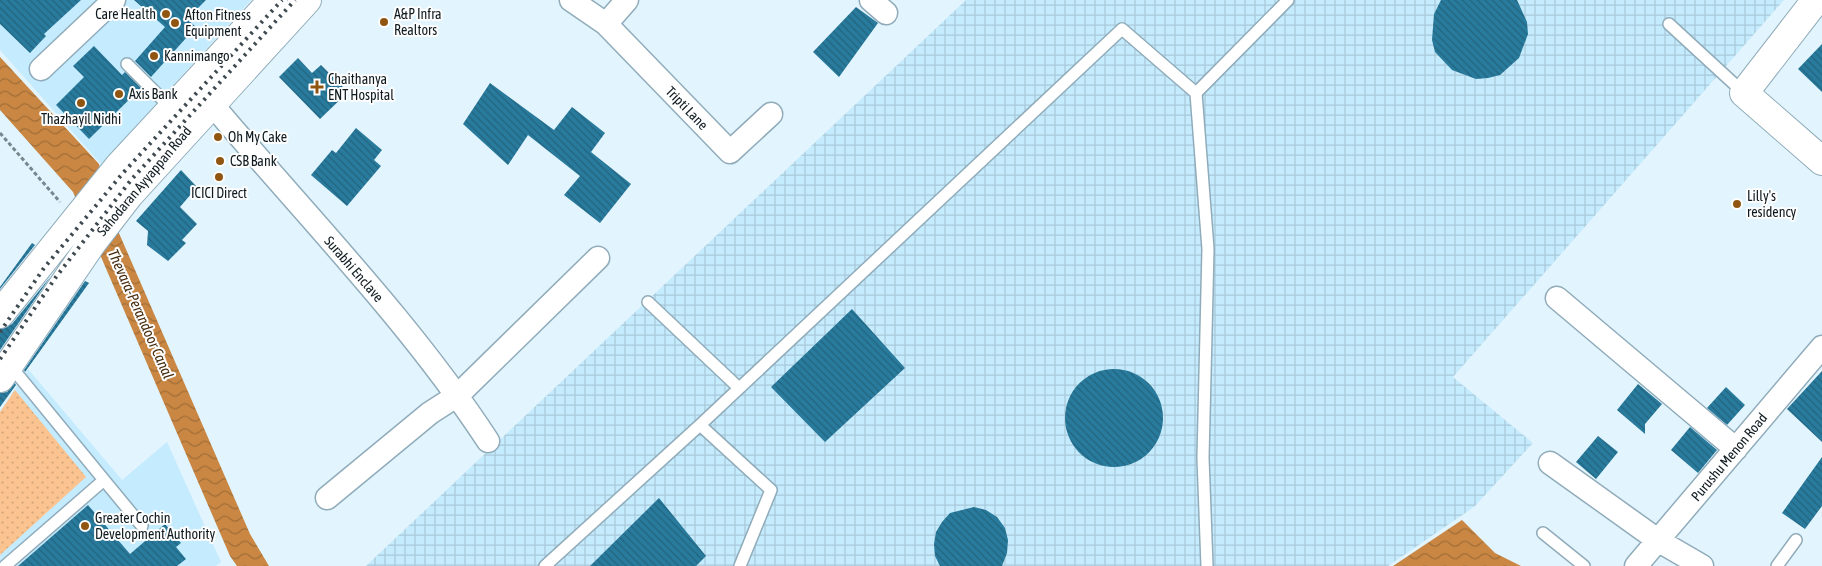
<svg xmlns="http://www.w3.org/2000/svg" width="1822" height="566" viewBox="0 0 1822 566" font-family="'Asap Condensed',sans-serif">
<style>
.built{fill:#c5ebfe}
.industrial{fill:url(#industrial-grid)}
.green{fill:url(#green-dots)}
.water{fill:url(#water-waves)}
.building{fill:url(#building-back-hatch)}
.lines{fill:none;stroke-linecap:round;stroke-linejoin:round}
.service-casing{stroke:#90acba;stroke-width:14}
.minor-casing{stroke:#90acba;stroke-width:25}
.tertiary-casing{stroke:#90acba;stroke-width:30}
.primary-casing{stroke:#90acba;stroke-width:30}
.path{stroke:#78878e;stroke-width:3;stroke-dasharray:4 2.5;stroke-linecap:butt}
.service{stroke:#fff;stroke-width:11}
.minor{stroke:#fff;stroke-width:22}
.tertiary{stroke:#fff;stroke-width:28}
.primary{stroke:#fff;stroke-width:28}
.rail{stroke:#3e4a50;stroke-width:4;stroke-dasharray:2.5 5;stroke-linecap:butt}
.poi-dot{fill:#905611;stroke:#fefefe;stroke-width:2}
.labels{text-anchor:middle;dominant-baseline:central;stroke-width:4;stroke-linejoin:round;paint-order:stroke}
.poi-label{font-size:14px;fill:#0f1a1f;stroke:#fefefe;text-anchor:start}
.street-label{font-size:14px;fill:#0f1a1f;stroke:#fefefe}
.water-label{font-size:15px;font-style:italic;fill:#482c0f;stroke:#fefefe}
</style>
<defs>
<pattern id="industrial-grid" width="8" height="8" patternUnits="userSpaceOnUse" patternTransform="scale(1.25)"><rect width="8" height="8" fill="#c5ebfe"/><path d="M0 4h8M4 0v8" fill="none" stroke="#a8c9d9"/></pattern>
<pattern id="green-dots" width="8" height="8" patternUnits="userSpaceOnUse" patternTransform="scale(1.25)"><rect width="8" height="8" fill="#fac38f"/><path d="M2 2h.1M6 6h.1" fill="none" stroke="#d5a77b" stroke-width="1.8" stroke-linecap="round"/></pattern>
<pattern id="water-waves" width="16" height="10" patternUnits="userSpaceOnUse" patternTransform="scale(1.25)"><rect width="16" height="10" fill="#c98743"/><path d="M0 5q4-4 8 0t8 0" fill="none" stroke="#a26e37"/></pattern>
<pattern id="building-back-hatch" width="6" height="6" patternUnits="userSpaceOnUse" patternTransform="scale(1.25)"><rect width="6" height="6" fill="#297b9d"/><path d="M-1 5l2 2M0 0l6 6M5-1l2 2" fill="none" stroke="#22647f"/></pattern>
</defs>
<rect width="100%" height="100%" fill="#e2f4fd"/>
<!-- built -->
<path class="built" d="M0 0H251L101 164 0 50Z
M28 369 122 480 167 442 221 562 216 566H0V412Z"/>
<!-- industrial -->
<path class="industrial" d="M966 0H1784L1453 377 1533 443 1474 507 1388 566H366Z"/>
<!-- green -->
<path class="green" d="M15 390 86 477 0 555V412Z"/>
<!-- water -->
<path class="water" d="M0 57 99 164 115 224 250 534 269 566H237L230 556 73 192 0 110Z
M1462 520 1495 553 1521 566H1393Z"/>
<!-- building -->
<path class="building" d="M0 0H81L44 34 46 36 30 53 0 24Z
M134 0H206L187 19 196 27 151 77 135 61 165 27Z
M1441 0H1517L1527 22 1528 34 1519 58 1500 75 1488 78 1476 79 1452 70 1435 52 1432 40 1434 14Z
M856 7 878 23 839 77 813 52Z
M1822 44V92L1798 69Z
M94 46 122 75 125 72 141 88 89 139 56 105 84 77 73 66Z
M298 58 312 73 321 65 348 92 320 119 279 77Z
M490 83 554 130 572 107 605 133 591 152 631 184 600 223 564 195 580 176 528 135 508 165 463 124Z
M356 128 382 150 374 160 381 166 347 206 311 175 332 150 336 153Z
M181 170 197 187 180 207 197 224 182 240 186 243 168 261 147 245 148 231 136 221Z
M32 243 35 245 0 289V287Z
M51 276 0 350V329L12 324Z
M85 281 89 283 25 372 24 370Z
M852 309 905 368 825 442 771 387Z
M1065 418a49 49 0 1 1 98 0a49 49 0 1 1-98 0Z
M1822 371V442L1787 409Z
M15 383 16 385 0 407V393L7 392Z
M1638 384 1662 404 1645 424V434L1617 410Z
M1726 387 1745 405 1727 425 1707 408Z
M1690 427 1717 450 1698 473 1671 450Z
M1598 436 1618 452 1596 479 1576 462Z
M1822 457V506L1805 529 1782 513Z
M659 498 706 556 696 566H590Z
M88 505 130 554 165 524 181 543 176 547 186 559 177 566H18Z
M974 507 986 510 997 517 1005 528 1008 540 1007 553 1002 566H940L935 556 934 544 936 532 942 522 950 513Z"/>
<g class="lines">
<!-- service casing -->
<g class="service-casing">
<path id="service" d="M1669 24 1744 93
M127 64 172 109
M1196 93 1208 249 1203 458 1207 566
M648 302 739 388
M700 425 771 490 740 566
M104 480 142 526
M1543 533 1584 566
M5 566 104 480 9 364
M545 566 700 425 1122 29 1196 93 1288 0
M1777 566 1796 540"/>
</g>
<!-- minor casing -->
<g class="minor-casing">
<path id="minor" d="M571 0 606 24 730 152 771 114
M871 0 886 13
M606 24 627 0
M41 69 114 0
M211 103C305 215 408 319 488 441
M1557 298 1736 449
M1550 463 1659 541 1702 566
M327 498 430 413 458 395 598 258
M1636 566 1822 347"/>
</g>
<!-- tertiary casing -->
<g class="tertiary-casing">
<path id="tertiary" d="M1816 0 1744 93 1822 161"/>
</g>
<!-- primary casing -->
<g class="primary-casing">
<path id="primary" d="M0 314 119 166 273 0
M0 378 92 243 129 195 307 0"/>
</g>
<!-- path -->
<path class="path" d="M0 133 60 202"/>
<!-- service -->
<use href="#service" class="service"/>
<!-- minor -->
<use href="#minor" class="minor"/>
<!-- tertiary -->
<use href="#tertiary" class="tertiary"/>
<!-- primary -->
<use href="#primary" class="primary"/>
<!-- rail -->
<path class="rail" d="M0 332 44 268 123 173 282 0
M0 359 56 277 131 180 295 0"/>
</g>
<!-- markers -->
<g class="poi-dot">
<circle cx="166" cy="14" r="5"/>
<circle cx="384" cy="22" r="5"/>
<circle cx="175" cy="23" r="5"/>
<circle cx="154" cy="56" r="5"/>
<path d="M314.5 79.5h5v5h5v5h-5v5h-5v-5h-5v-5h5z"/>
<circle cx="119" cy="94" r="5"/>
<circle cx="81" cy="103" r="5"/>
<circle cx="218" cy="137" r="5"/>
<circle cx="220" cy="161" r="5"/>
<circle cx="219" cy="177" r="5"/>
<circle cx="1737" cy="204" r="5"/>
<circle cx="85" cy="526" r="5"/>
</g>
<g class="labels">
<!-- poi labels -->
<g class="poi-label">
<text x="156" y="14" text-anchor="end">Care Health</text>
<text x="394" y="14">A&amp;P Infra<tspan x="394" dy="16">Realtors</tspan></text>
<text x="185" y="15">Afton Fitness<tspan x="185" dy="16">Equipment</tspan></text>
<text x="164" y="56">Kannimango</text>
<text x="328" y="79">Chaithanya<tspan x="328" dy="16">ENT Hospital</tspan></text>
<text x="129" y="94">Axis Bank</text>
<text x="81" y="119" text-anchor="middle">Thazhayil Nidhi</text>
<text x="228" y="137">Oh My Cake</text>
<text x="230" y="161">CSB Bank</text>
<text x="219" y="193" text-anchor="middle">ICICI Direct</text>
<text x="1747" y="196">Lilly's<tspan x="1747" dy="16">residency</tspan></text>
<text x="95" y="518">Greater Cochin<tspan x="95" dy="16">Development Authority</tspan></text>
</g>
<!-- street labels -->
<g class="street-label">
<text transform="translate(687 108) rotate(46)">Tripti Lane</text>
<text transform="translate(144 181) rotate(-50)">Sahodaran Ayyappan Road</text>
<text transform="translate(354 269) rotate(49)">Surabhi Enclave</text>
<text transform="translate(1729 457) rotate(-50)">Purushu Menon Road</text>
</g>
<!-- water labels -->
<g class="water-label">
<text transform="translate(141 314) rotate(66)">Thevara-Perandoor Canal</text>
</g>
</g>
</svg>
